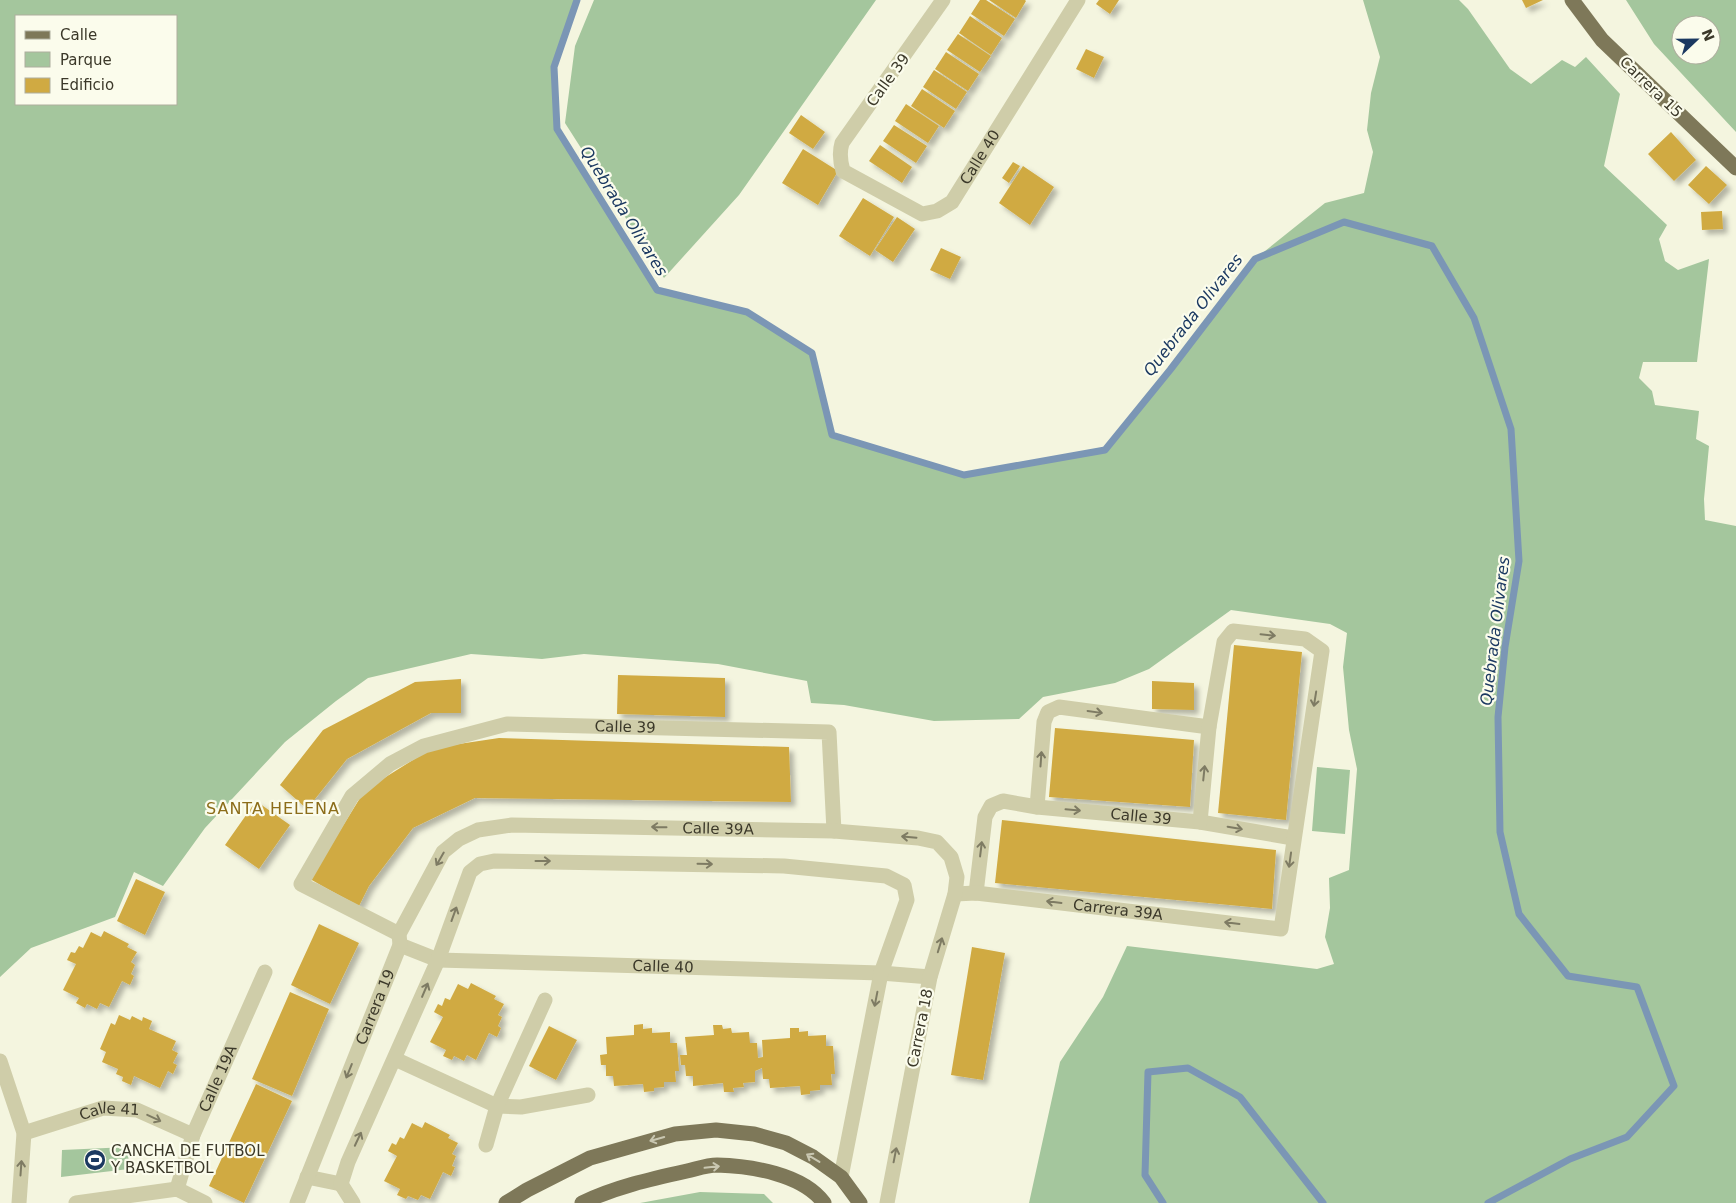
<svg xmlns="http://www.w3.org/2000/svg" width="1736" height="1203" viewBox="0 0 1736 1203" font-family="'DejaVu Sans',sans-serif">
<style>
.green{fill:#a4c69d;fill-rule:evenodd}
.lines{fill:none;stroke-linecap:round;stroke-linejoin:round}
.stream{stroke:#7b96b5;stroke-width:7}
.building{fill:#d0aa42;filter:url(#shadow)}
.minor{stroke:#cfcda9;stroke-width:15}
.major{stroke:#7e7859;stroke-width:15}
.oneway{stroke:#7e7b63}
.oneway2{stroke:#c9c7b1}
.labels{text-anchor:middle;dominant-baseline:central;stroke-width:4.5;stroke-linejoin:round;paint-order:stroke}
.street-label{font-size:15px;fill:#3b3829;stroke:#fbfcec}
.poi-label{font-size:15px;fill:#3b3829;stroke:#fbfcec;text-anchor:start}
.water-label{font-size:16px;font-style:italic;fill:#1b3961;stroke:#fbfcec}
.neighbourhood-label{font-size:16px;letter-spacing:1px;fill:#8c6d1a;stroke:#fbfcec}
</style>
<defs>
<filter id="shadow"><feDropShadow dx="4.5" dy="4.5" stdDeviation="2.5" flood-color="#0004"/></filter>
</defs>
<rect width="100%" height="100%" fill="#f4f5df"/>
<!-- green -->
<path class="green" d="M0 0H577L554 67 557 129 657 290 747 312 812 353 832 435 964 475 1105 450 1170 370 1255 259 1325 203 1364 193 1373 152 1367 130 1371 93 1380 57 1363 0H1459L1468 9 1510 69 1531 84 1562 60 1575 67 1586 57 1620 94 1604 166 1667 225 1659 239 1665 261 1678 270 1709 259 1697 362H1643L1639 378 1652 391 1655 405 1699 411 1696 439 1709 446 1704 499 1705 520 1736 526V1203H1029L1060 1062 1103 997 1127 946 1317 969 1334 964 1325 937 1330 908 1329 878 1349 870 1357 769 1349 730 1343 667 1347 633 1330 624 1231 610 1149 669 1115 683 1043 697 1019 719 934 721 844 705 811 703 807 681 718 664 584 654 542 659 471 654 368 678 336 701 285 742 205 828 163 886 134 872 115 917 31 948 0 977ZM16 16H176V104H16Z
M594 0H876L739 195 664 278 565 123 575 46Z
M1626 0H1736V132L1654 44ZM1681 25H1711V55H1681Z
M1317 767 1350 770 1345 834 1312 831Z
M128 1147 129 1169 61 1177 62 1150Z
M700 1192 764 1194 773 1203H640Z"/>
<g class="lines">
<!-- stream -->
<path class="stream" d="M577 0 554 67 557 129 657 290 747 312 812 353 832 435 964 475 1105 450 1170 370 1255 259 1344 222 1432 246 1474 318 1511 429 1519 561 1505 647 1498 717 1500 832 1519 914 1568 976 1637 987 1674 1086 1627 1137 1570 1159 1488 1203
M1163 1203 1145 1175 1148 1072 1188 1068 1240 1097 1323 1203"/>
</g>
<!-- building -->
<path class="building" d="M980 0H986L1015 19 1004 36 971 14Z
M989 0H1025L1026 1 1016 18Z
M1099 0H1119L1110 14 1096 4Z
M1522 0H1543L1526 8Z
M970 16 1002 38 991 55 959 33Z
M958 34 991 56 980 72 947 50Z
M1086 49 1104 57 1094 78 1076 69Z
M946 52 979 74 968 91 935 69Z
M934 70 967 92 956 109 923 87Z
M922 89 955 111 944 128 911 106Z
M906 104 939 126 928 143 895 121Z
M801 115 825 132 813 149 789 133Z
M894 125 927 146 916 163 883 141Z
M1671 132 1696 160 1674 181 1648 154Z
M880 145 912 167 902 183 869 161Z
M803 149 838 171 818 205 782 183Z
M1013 162 1020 166 1009 183 1002 178Z
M1023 166 1054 187 1030 225 999 203Z
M1706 166 1727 185 1709 204 1688 185Z
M863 198 894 217 870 256 839 236Z
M1722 211 1723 229 1702 230 1701 212Z
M897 217 915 229 893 262 875 250Z
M941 248 961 257 950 279 930 270Z
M1234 645 1302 652 1286 820 1218 813Z
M618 675 725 678V717L617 714Z
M461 679V713H431L347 759 307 809 280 785 323 730 415 682Z
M1152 681 1194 683V710L1152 709Z
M1055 728 1194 740 1190 807 1049 797Z
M499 738 789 747 791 802 475 798 413 828 369 886 359 906 310 879 365 790 432 748Z
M256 801 290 825 259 869 225 845Z
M1002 820 1276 850 1272 909 995 883Z
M136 879 165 892 145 935 117 921Z
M319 924 359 943 330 1004 291 985Z
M104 931 129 944 127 947 137 952 131 962 135 965 131 974 134 976 130 985 122 981 109 1007 100 1003 97 1009 87 1004 85 1008 76 1003 79 998 63 990 76 964 67 960 71 952 75 953 79 946 83 948 91 932 101 937Z
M972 947 1005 953 983 1080 951 1075Z
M471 983 496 996 494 999 504 1004 498 1015 502 1017 498 1026 501 1028 497 1037 489 1033 476 1060 467 1055 464 1061 454 1056 452 1060 443 1056 446 1050 430 1042 443 1017 434 1012 438 1004 442 1006 445 998 450 1000 458 984 468 989Z
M290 992 329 1009 292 1096 252 1079Z
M119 1015 130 1020 132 1016 142 1021 143 1017 152 1021 149 1029 176 1041 172 1050 178 1053 173 1063 177 1065 173 1074 168 1071 160 1088 134 1076 131 1085 122 1081 123 1077 116 1074 118 1069 102 1062 106 1052 100 1049 111 1023 115 1025Z
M643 1024V1029L652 1028V1033L670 1032V1043H677L679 1071H675L676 1082H664V1087L654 1088V1091L644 1092 643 1084 614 1086 613 1076H606V1065H601L600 1055 607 1054 606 1037 634 1035V1025Z
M713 1025H722L723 1029 731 1028 732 1033 749 1032 750 1043H757L758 1058 763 1057 762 1040 790 1038V1028H799V1032L808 1031V1036L826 1035V1046H833L835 1074H831L832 1085H820V1090L810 1091V1094L801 1095 800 1086 770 1088 769 1079H763L762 1068 755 1071V1082L743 1083 744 1087 733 1088 734 1092H724L723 1083 693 1086V1076H686L685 1065H681L680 1055H687L685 1037 714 1035Z
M549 1026 577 1040 556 1080 529 1066Z
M256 1084 292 1101 244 1203 209 1186Z
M425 1122 450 1135 448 1138 458 1143 452 1154 456 1156 452 1166 455 1167 451 1176 443 1172 430 1199 421 1195 418 1200 408 1196 406 1199 397 1195 400 1189 384 1181 397 1156 388 1151 392 1143 396 1145 400 1137 404 1139 412 1123 422 1128Z"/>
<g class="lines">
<!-- minor -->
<g class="minor">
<path id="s1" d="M943 0 842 143C839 153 840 161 843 171L922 214 937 211 952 202 1078 0"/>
<path d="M1037 807 1044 722 1048 712 1059 707 1209 727"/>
<path id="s2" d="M976 893 985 817 991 806 1003 801 1037 807 1200 822 1293 838"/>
<path id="s3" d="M955 894 976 893 1281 929 1322 651 1305 639 1233 631 1224 642 1209 727 1200 822"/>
<path id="s4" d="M399 934 301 884 352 796 390 764 424 746 507 724 829 732 834 831"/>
<path id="s5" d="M400 945 438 960 881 973 930 977"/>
<path d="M395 1059 497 1106 521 1107 588 1095"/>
<path d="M0 1061 24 1133 19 1203"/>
<path id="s6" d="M24 1133 103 1108 137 1110 193 1135"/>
<path d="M486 1145 497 1106 545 1000"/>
<path d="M307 1177 341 1184"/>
<path d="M341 1184 348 1162 438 960 470 872 480 864 494 861 784 866 886 876 904 885 907 900 881 973 841 1177"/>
<path d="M341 1184 353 1203"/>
<path id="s7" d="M177 1189 193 1135 265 972"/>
<path d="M76 1203 177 1189 205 1203"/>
<path id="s8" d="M297 1203 400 945 399 934 443 852 459 839 478 830 512 825 834 831 918 838 937 842 951 857 957 877 955 894 930 977 887 1203"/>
</g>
<!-- major -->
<path class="major" d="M1572 0 1602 40 1736 168
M506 1203 527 1190 590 1158 675 1134 716 1130 754 1134 786 1143 813 1157 841 1177 860 1203
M582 1203C615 1187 651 1179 687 1171 696 1169 707 1165 717 1165 751 1166 803 1174 824 1203"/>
</g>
<!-- one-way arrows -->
<defs><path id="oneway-shaft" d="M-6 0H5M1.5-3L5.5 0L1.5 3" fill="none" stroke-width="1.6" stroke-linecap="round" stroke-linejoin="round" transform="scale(1.25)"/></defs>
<g class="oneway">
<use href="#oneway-shaft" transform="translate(1268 635) rotate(6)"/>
<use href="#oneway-shaft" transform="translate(1315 699) rotate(99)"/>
<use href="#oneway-shaft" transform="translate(1095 712) rotate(8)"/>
<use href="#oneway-shaft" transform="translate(1041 759) rotate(-86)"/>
<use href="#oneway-shaft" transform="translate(1204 773) rotate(-84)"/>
<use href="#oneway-shaft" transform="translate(1073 810) rotate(5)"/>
<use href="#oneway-shaft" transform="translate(659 827) rotate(-179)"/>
<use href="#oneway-shaft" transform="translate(1235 828) rotate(10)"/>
<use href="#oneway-shaft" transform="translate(909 837) rotate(-175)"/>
<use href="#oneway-shaft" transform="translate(981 849) rotate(-83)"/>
<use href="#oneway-shaft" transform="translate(440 859) rotate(120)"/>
<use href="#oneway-shaft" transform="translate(1290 860) rotate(98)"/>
<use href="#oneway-shaft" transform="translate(543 861)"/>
<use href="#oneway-shaft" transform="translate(705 864) rotate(1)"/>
<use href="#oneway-shaft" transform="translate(1054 902) rotate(-173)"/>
<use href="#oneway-shaft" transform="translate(454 914) rotate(-70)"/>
<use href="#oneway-shaft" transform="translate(1232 923) rotate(-173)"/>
<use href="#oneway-shaft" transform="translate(940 945) rotate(-73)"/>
<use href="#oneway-shaft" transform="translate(425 990) rotate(-67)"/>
<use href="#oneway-shaft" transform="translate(876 999) rotate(101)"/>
<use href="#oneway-shaft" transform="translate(349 1071) rotate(112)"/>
<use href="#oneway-shaft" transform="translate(154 1118) rotate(25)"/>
<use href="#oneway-shaft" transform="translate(358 1139) rotate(-65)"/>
<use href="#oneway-shaft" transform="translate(895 1155) rotate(-79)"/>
<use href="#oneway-shaft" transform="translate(21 1168) rotate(-86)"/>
</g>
<g class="oneway2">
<use href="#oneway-shaft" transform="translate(657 1139) rotate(164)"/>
<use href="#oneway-shaft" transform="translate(813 1158) rotate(-149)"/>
<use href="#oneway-shaft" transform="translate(712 1167) rotate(-6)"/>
</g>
<!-- icons -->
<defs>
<g id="stadium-disc" transform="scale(1.125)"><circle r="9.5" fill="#1b3961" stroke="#fbfcec"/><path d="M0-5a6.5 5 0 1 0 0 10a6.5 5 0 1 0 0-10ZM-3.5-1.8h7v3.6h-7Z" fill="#fff"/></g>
</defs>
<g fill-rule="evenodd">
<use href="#stadium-disc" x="95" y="1160"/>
</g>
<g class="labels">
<!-- street labels -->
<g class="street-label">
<text transform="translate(888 80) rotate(-54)">Calle 39</text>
<text transform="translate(1651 87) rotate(44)">Carrera 15</text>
<text stroke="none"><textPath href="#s1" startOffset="379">Calle 40</textPath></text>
<text stroke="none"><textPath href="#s4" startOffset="504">Calle 39</textPath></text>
<text stroke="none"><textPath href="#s2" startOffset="241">Calle 39</textPath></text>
<text stroke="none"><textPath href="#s8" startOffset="664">Calle 39A</textPath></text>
<text stroke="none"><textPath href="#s3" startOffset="164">Carrera 39A</textPath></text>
<text stroke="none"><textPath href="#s5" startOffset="266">Calle 40</textPath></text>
<text stroke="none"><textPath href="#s8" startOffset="211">Carrera 19</textPath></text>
<text transform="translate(920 1028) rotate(-79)">Carrera 18</text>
<text stroke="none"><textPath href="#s7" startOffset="118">Calle 19A</textPath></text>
<text stroke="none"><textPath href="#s6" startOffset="89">Calle 41</textPath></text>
</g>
<!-- poi labels -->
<g class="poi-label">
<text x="111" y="1151">CANCHA DE FUTBOL<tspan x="111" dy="17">Y BASKETBOL</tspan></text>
</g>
<!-- water labels -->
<g class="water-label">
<text transform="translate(624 211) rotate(58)">Quebrada Olivares</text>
<text transform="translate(1193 315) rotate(-52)">Quebrada Olivares</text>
<text transform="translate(1495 631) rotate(-83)">Quebrada Olivares</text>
</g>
<!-- neighbourhood labels -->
<g class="neighbourhood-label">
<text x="273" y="808">SANTA HELENA</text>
</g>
</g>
<!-- legend -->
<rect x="15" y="15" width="162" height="90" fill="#fbfcec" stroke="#aeae9e"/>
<rect x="25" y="31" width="25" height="8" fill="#7e7859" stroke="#aeae9e"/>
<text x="60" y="40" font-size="15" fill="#3b3829">Calle</text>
<rect x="25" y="52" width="25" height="15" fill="#a4c69d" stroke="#aeae9e"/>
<text x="60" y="65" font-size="15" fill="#3b3829">Parque</text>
<rect x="25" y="78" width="25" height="15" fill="#d0aa42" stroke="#aeae9e"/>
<text x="60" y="90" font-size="15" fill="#3b3829">Edificio</text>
<!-- north arrow -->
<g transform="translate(1696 40) rotate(68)"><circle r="24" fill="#fbfcec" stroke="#aeae9e"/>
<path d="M0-4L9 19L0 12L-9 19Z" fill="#1b3961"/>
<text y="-8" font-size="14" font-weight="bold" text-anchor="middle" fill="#3b3829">N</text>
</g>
</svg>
